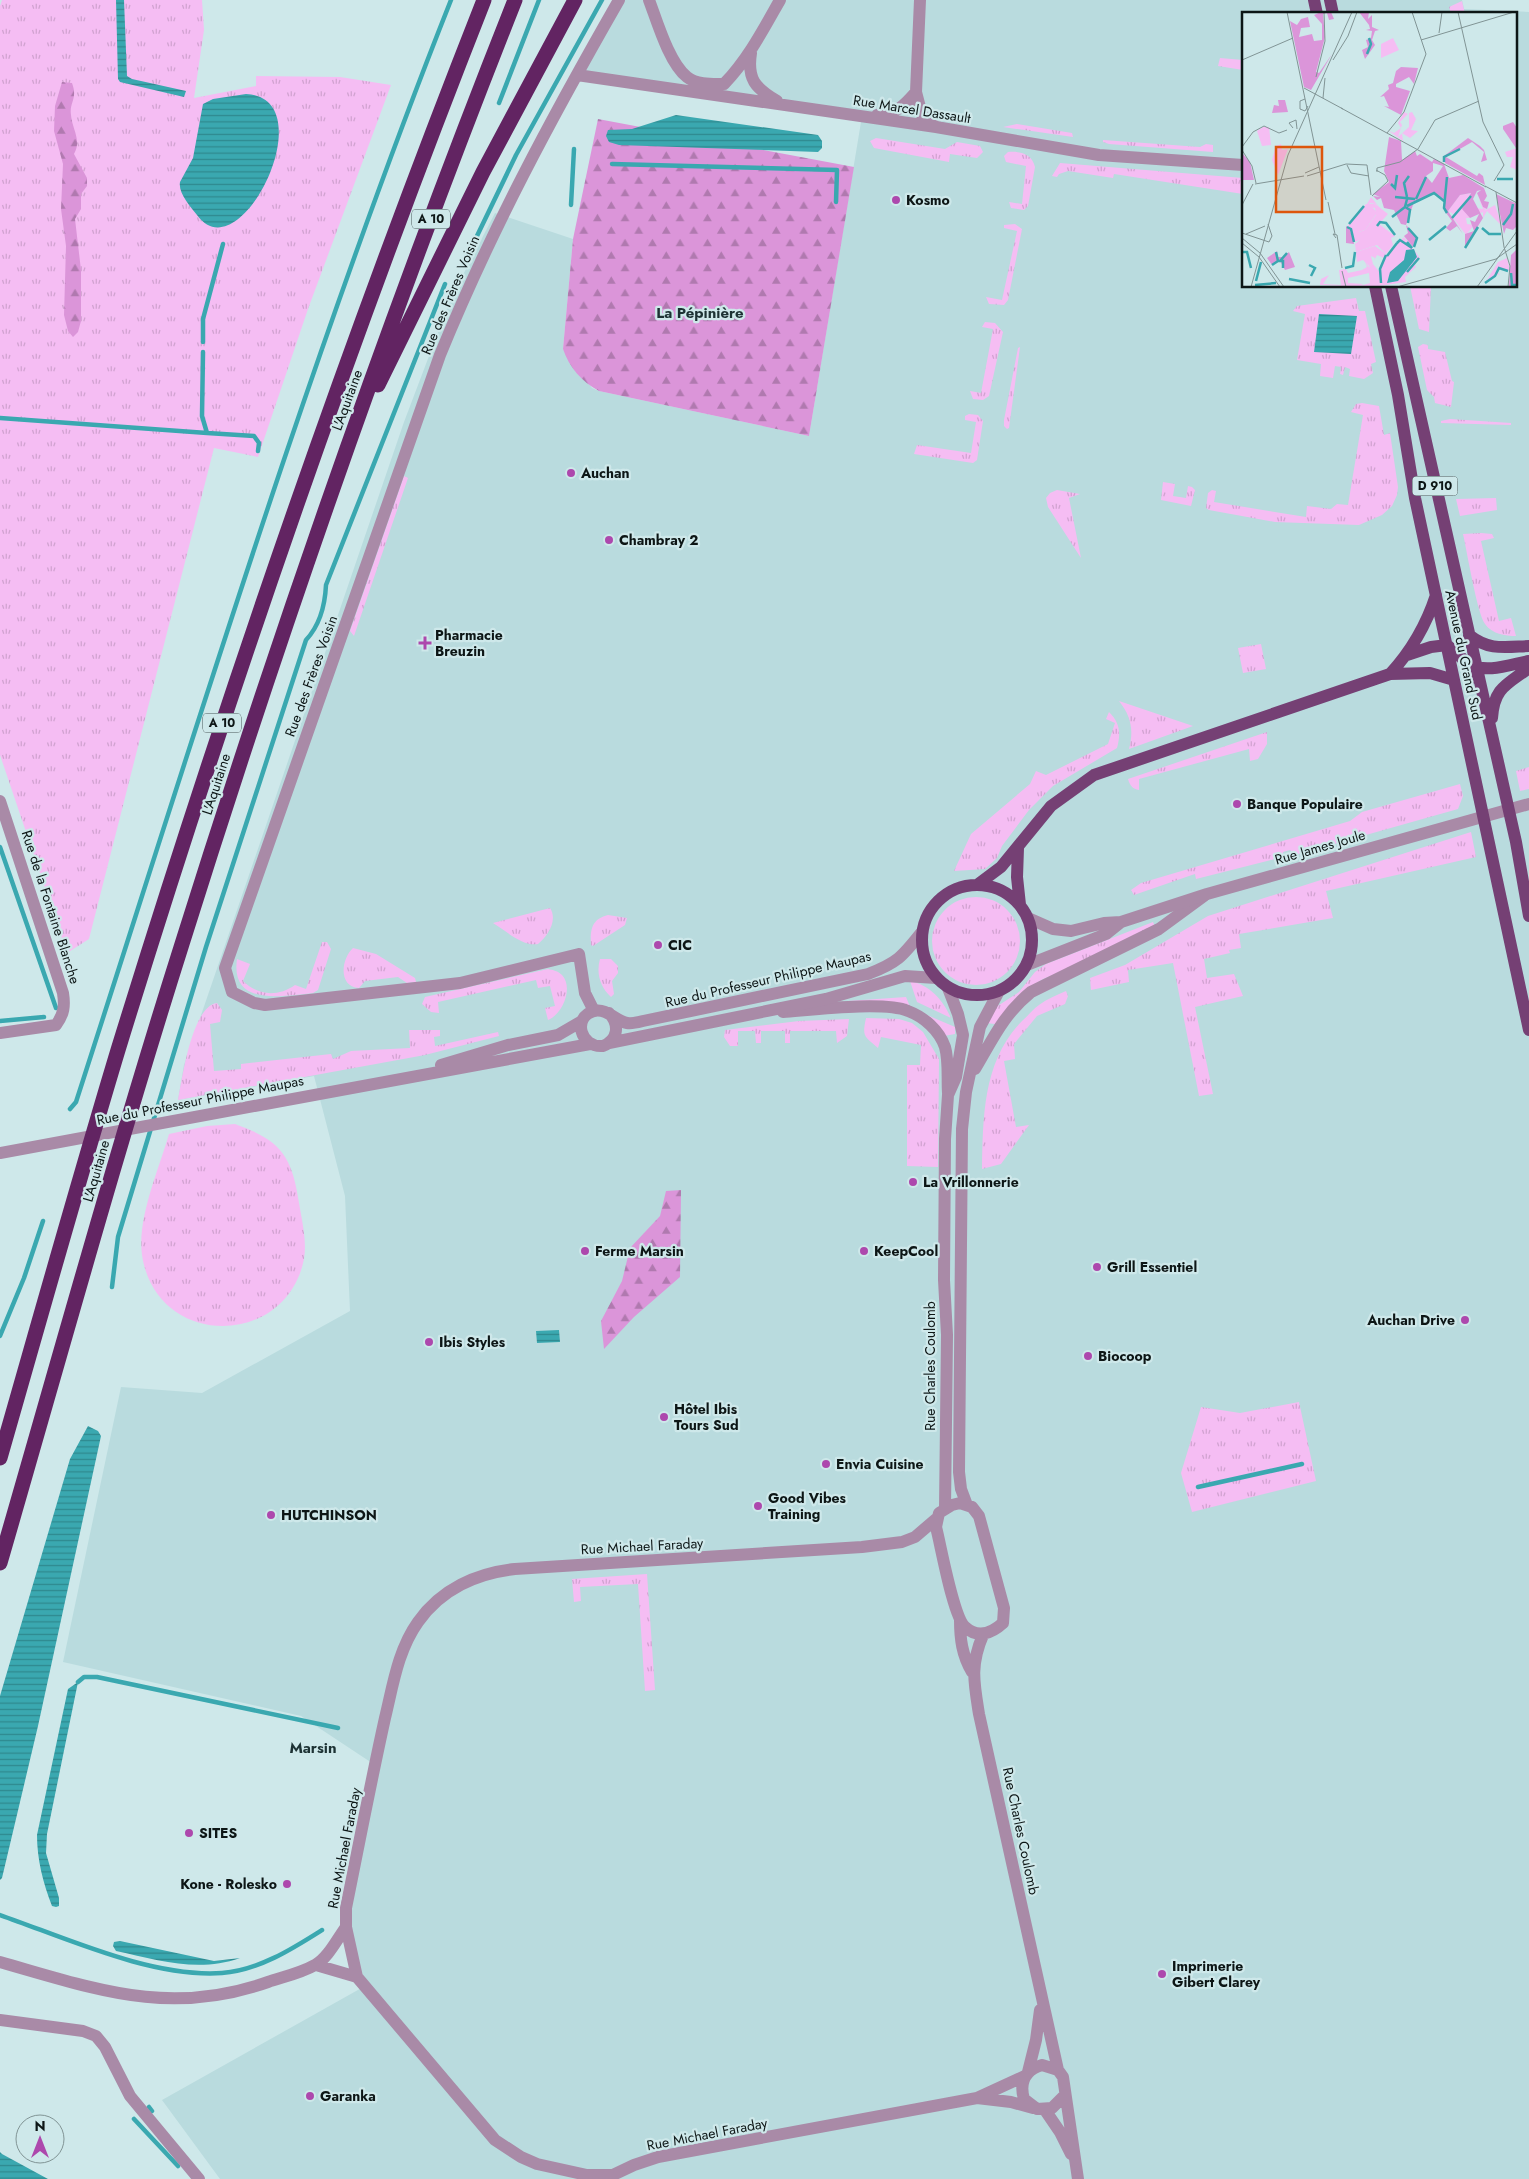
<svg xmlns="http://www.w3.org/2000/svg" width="1529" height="2179" viewBox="0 0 1529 2179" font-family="Jost,sans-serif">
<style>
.built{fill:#b9dbde;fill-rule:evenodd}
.grass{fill:url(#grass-tufts)}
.forest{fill:url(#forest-firs)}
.water{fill:url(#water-rules)}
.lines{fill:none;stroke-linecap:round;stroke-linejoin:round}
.stream{stroke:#3aa8b0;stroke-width:4.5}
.minor{stroke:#a98aa7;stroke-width:12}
.tertiary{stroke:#a98aa7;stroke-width:12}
.primary{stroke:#754074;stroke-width:12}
.motorway{stroke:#622462;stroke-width:15}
.poi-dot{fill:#ad48ad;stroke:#cee8ea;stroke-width:2}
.labels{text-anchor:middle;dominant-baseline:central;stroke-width:4.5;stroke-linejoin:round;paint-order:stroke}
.shield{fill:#cee8ea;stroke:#475556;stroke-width:1}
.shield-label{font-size:12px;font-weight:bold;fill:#0d1616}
.street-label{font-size:14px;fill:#0d1616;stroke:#cee8ea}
.poi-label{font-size:14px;font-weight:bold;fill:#0d1616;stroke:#cee8ea;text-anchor:start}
.neighbourhood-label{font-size:15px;font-weight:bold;fill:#1d3234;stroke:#cee8ea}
.inset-river{fill:none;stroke:#3aa8b0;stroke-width:2.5}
.inset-road{fill:none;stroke:#819495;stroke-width:1}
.view{fill:#dd560c;fill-opacity:0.15;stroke:#dd560c;stroke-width:2.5}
.inset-edge{fill:none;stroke:#0d1616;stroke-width:2.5}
</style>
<defs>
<pattern id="grass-tufts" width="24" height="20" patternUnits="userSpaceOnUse" patternTransform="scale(1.25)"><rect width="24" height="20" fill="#f5bdf3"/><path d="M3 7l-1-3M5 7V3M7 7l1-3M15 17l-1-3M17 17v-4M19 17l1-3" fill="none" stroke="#d1a2d0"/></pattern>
<pattern id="forest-firs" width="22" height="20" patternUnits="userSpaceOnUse" patternTransform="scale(1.25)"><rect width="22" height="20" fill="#db95d9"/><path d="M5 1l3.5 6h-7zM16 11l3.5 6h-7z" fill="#b079af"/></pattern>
<pattern id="water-rules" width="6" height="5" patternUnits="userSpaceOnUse" patternTransform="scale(1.25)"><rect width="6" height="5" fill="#3aa8b0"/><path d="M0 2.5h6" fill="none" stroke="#2f888e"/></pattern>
</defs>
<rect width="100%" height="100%" fill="#cee8ea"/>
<!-- built -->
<path class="built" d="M619 0H1462L1464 9 1529 12V2179H220L162 2100 365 1986 346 1927 375 1765 301 1716 63 1662 121 1387 202 1393 350 1311 345 1196 314 1076 178 1100 184 1065 404 422 451 298 495 213 573 239 563 349 592 388 599 391 809 436 862 116 577 75ZM1243 14H1515V286H1243Z"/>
<!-- grass -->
<path class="grass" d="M2 0H202L204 30 194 98 256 86V76L340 77 391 85 308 309 258 457 214 448 89 939 67 953 0 755V6Z
M1462 1 1465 14H1451L1449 7Z
M1220 58 1243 60V70L1218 66Z
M1017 124 1072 133 1073 137 1003 127Z
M876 138 945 149 957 142 980 146 983 152 977 158 950 154 949 162 874 148 870 141Z
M1103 140 1200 147 1206 144 1213 145V152L1109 144 1103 142Z
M1008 152C1021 151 1032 154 1035 167L1028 206 1024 210 1011 208 1009 202 1022 204 1026 166 1006 162 1004 156Z
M1060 163 1243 178V194L1114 174 1113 178 1068 171 1059 174 1057 177 1052 176Z
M1015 224 1022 229 1008 300 1004 305 989 304 986 297 1002 300 1017 231 1004 228V225Z
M1410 286H1431L1429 332 1419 329Z
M1356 298 1359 311H1365L1376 362 1371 364 1373 373 1364 379 1349 376 1350 369 1345 367 1343 375 1340 374 1341 367 1335 366 1333 378 1320 376 1321 364 1297 360 1305 314 1293 311 1297 306Z
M985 322 995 323 1003 332 989 396 983 400 973 399 970 391 981 393 993 329 982 327Z
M1423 344 1428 345V349L1445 352 1452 381 1454 382 1451 407 1435 403 1434 397 1427 390 1418 347Z
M1020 347 1009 428 1007 429 1004 426V420L1018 348Z
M1362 403 1379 406 1384 435 1390 433 1398 487 1397 495 1392 506 1382 515 1359 525 1275 522 1209 510 1206 508 1208 493 1212 490 1216 491 1214 502 1306 517 1307 506 1331 509 1337 504 1348 505 1363 415 1351 412 1356 404Z
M969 414 978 415 983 421 977 460 973 463 914 454 917 445 971 453 976 422 965 420V416Z
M1450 419 1511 423V425L1441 423V421Z
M404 476 408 478 354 636 350 631Z
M1163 482 1175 484 1173 496 1186 498 1188 486 1192 487 1195 490 1191 506 1161 500Z
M1057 490 1080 494 1069 498 1081 558 1048 507 1046 498 1050 493Z
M1496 498 1497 510 1460 516 1456 499Z
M1481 533 1492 534 1494 538 1481 541 1499 621 1511 618 1516 636C1505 636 1492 634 1485 624 1477 613 1467 551 1463 534Z
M1261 644 1266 669 1243 673 1238 648Z
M1119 701 1193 726 1129 749C1134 730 1131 716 1119 701Z
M1109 712C1120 723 1121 733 1117 748L1053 786 1029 810 1002 846 997 858 985 869 954 871 971 834 1030 784 1036 771 1046 775 1108 744 1115 723 1106 719Z
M1267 732V744L1258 759 1250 761 1249 749 1139 779V790C1133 789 1130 786 1128 779Z
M1529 767V789L1520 791 1516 771Z
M1460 784 1463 796 1458 809 1295 855 1290 850 1283 852V857L1196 879 1195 874 1189 876 1134 895 1131 890 1141 883 1350 821 1362 812Z
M1471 832 1476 857 1326 891 1333 918 1239 934 1241 948 1229 950 1230 953 1204 959 1207 978 1234 974 1243 996 1195 1007 1213 1094 1199 1096 1173 963 1128 970 1129 982 1091 990 1090 978 1125 965 1208 916Z
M932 941a44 44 0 1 1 88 0a44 44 0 1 1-88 0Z
M550 908C558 920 548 936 538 944 523 947 505 930 493 923Z
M608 915 627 918 625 925 593 946 591 945C590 929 592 919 608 915Z
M1153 922 1155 927 1074 967 1043 979 1032 986 995 1024 986 1023 996 1007 1019 992 1035 972 1046 964Z
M322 942H327L331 949 318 990 313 993C283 996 230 1007 237 959L250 964 243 981C258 996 278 997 295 985L306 989Z
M353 948 376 954 415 978 416 982 407 983 398 977 365 981 359 988C338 987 341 959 353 948Z
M600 959H611L618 966V973L612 981 614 994 611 997C600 987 596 973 600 959Z
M548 969C553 970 558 971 562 975 574 988 562 1015 548 1020L545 1008 555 1006 550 986 538 988 536 980 438 1002 439 1013 431 1012 422 1004 425 997Z
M910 981C930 985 943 1000 951 1018L917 1002Z
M1066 991 1068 996 1065 1004 1037 1016 1014 1044 1015 1059 1004 1061 1016 1127 1029 1125 1001 1164 982 1169C983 1116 983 1061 1022 1021 1028 1016 1033 1009 1039 1005 1047 999 1057 995 1066 991Z
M906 997 911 1009 848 1001Z
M217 1003 222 1010 220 1022 210 1024 214 1071 241 1069V1064L331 1054 333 1059 351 1051 410 1048 409 1030H440V1036L434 1037 435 1046 498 1032 499 1036 425 1055 178 1100C182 1079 192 1006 217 1003Z
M927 1015 955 1027V1034L944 1036Z
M866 1018 899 1019 912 1023 923 1032 939 1059 938 1167 907 1166V1065H920L921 1045 881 1037 878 1048C864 1036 862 1037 866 1018Z
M849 1019 847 1036 837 1043 836 1031H790V1043H785V1031H761V1043H756L755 1031H738V1046H730L724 1037 725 1030 799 1021Z
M235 1124C280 1140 292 1155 299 1203 302 1221 307 1241 304 1259 286 1349 156 1349 142 1255 137 1218 159 1169 169 1134L207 1126Z
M1299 1402 1316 1481 1192 1512 1181 1473 1201 1407 1240 1413Z
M647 1574 655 1690 645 1691 638 1584 580 1587 581 1601 574 1602 572 1579Z"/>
<!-- forest -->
<path class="forest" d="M62 82 72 83C78 99 69 102 71 115 72 129 82 140 74 154L87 178V186L81 194V209L75 219 81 270V321L78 332 73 337 68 331 64 315 66 246 61 209 63 164 54 131 55 106Z
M598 119 854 167 809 436 599 391C582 382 569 367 563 349L573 239Z
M681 1190 680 1277 634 1317 604 1349 601 1321 622 1281 630 1248 660 1216 666 1191Z"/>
<!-- water -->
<path class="water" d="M116 0H124L127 76 132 79 186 91 184 97 120 82 118 79Z
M246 94C326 98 240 275 197 215 190 206 178 193 180 182L193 158 203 104 213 99Z
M676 115 818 135 822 141V148L818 152 619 145 609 142 606 136 608 130 632 129Z
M1319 314 1357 316 1351 354 1314 352Z
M559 1330 560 1342 537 1343 536 1331Z
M88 1426 98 1431 101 1436 38 1726 2 1878 0 1880V1696L70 1459Z
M78 1682 47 1834 46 1853 59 1898V1906L56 1907 52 1906C43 1883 37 1859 37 1835L68 1689Z
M120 1941 214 1961 240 1958C198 1973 158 1960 116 1951L113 1946 114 1942Z
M0 2152 2 2154 48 2179H0Z"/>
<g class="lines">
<!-- stream -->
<path class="stream" d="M499 103 539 0
M612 164 837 170 836 202
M571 205 574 149
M463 265 516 155 602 0
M203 342V319L223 244
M203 352 202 416 207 433 254 436 259 443 258 451
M0 418 207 433
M0 847 56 1008
M0 1021 44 1017
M70 1109 76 1102C195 733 308 361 451 0
M112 1287 118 1237 206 947 306 640C320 625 325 606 326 585L445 284
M0 1336 24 1278 43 1221
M1198 1487 1302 1464
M78 1682 84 1677H97L338 1728
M0 1915C66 1938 152 1978 222 1973 259 1970 292 1949 322 1930
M149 2107 152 2111
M134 2119 178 2166"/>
<!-- minor -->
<path class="minor" d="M649 0C657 21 669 63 687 77 697 85 712 84 724 84 748 59 763 30 780 0
M920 0 916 92 922 115 936 127
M751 53C747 79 755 88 777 101
M577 75 936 127 1099 155 1243 165
M877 115C898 112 902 108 916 92
M0 801 63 993C65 1006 64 1014 56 1025L0 1033
M594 1011 585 993 579 954 460 983 265 1005 254 1003 232 992 225 968 440 355C491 230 552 117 619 0
M783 1012C811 1010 884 1001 908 1011 924 1017 939 1030 945 1047 949 1061 947 1078 948 1093
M975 1069C993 1039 1003 1015 1031 992L1159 929 1204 896
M960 1503 972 1507 979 1516 1004 1608 1003 1623C992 1633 978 1639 965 1627 953 1616 941 1546 936 1527L939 1513 952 1505Z
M967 1505 961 1489 959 1472 962 1129 966 1092 980 1027 999 991
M945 1509 947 1335 944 1280 945 1139 948 1095 956 1077 963 1035 958 1014 948 988
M936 1519 915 1537 902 1542 862 1547 515 1569C477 1573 441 1589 418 1622 398 1650 393 1685 385 1718 371 1781 359 1844 346 1908V1927L357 1977 495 2140 521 2157 537 2164 587 2175H613L634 2165 658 2157 977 2098 1025 2076
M960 1620C960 1639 962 1655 972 1672
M983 1635C970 1665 974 1683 979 1714L1058 2070
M0 1962C96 1989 169 2017 268 1982 283 1977 301 1973 315 1965 328 1958 337 1939 346 1927
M316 1965 357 1977
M0 2020 83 2031 96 2036 105 2047 130 2096 199 2179
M1028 2072 1036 2040 1040 2010
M1065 2095 1052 2108 1037 2109 1024 2099C1019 2082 1025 2070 1042 2065L1058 2070 1063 2077 1078 2179
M977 2098 1011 2102 1033 2108
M1045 2110 1060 2132 1071 2154"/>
<!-- tertiary -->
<path class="tertiary" d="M1028 918 1053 929 1071 931 1104 923 1121 922 1207 894 1529 804
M1027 965 1106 934 1121 922
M609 1013C620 1025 618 1040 603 1046 580 1048 572 1017 594 1011 607 1008 616 1021 627 1023 632 1024 639 1022 643 1021L868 974C897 963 902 957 921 933
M609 1043 826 999 905 976 936 978
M441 1065 508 1045 558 1035 582 1021
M0 1153 590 1044"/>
<!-- primary -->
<path class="primary" d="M1314 0 1317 14
M1330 0 1333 14
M1375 286 1398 395 1415 498 1529 1030
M1391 286 1516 842 1529 916
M1469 635C1489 651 1505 647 1529 646
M1407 655 1431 647 1447 645 1464 660 1476 678
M1470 664C1485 674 1512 664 1529 661
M1390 674C1412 650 1426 626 1436 595
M1492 718C1494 688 1506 685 1529 668
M1018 848 1017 877 1020 905
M922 940a55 55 0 1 1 110 0a55 55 0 1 1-110 0Z
M977 885 1001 867 1051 806 1094 775 1390 674 1430 673 1454 680"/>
<!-- motorway -->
<path class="motorway" d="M378 385 483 172 575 0
M0 1458C39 1322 77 1186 118 1050 227 696 348 345 484 0
M0 1563C60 1356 117 1149 182 944 282 625 392 310 515 0"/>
</g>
<!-- markers -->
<g class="poi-dot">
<circle cx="896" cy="200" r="5"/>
<circle cx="571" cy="473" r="5"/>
<circle cx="609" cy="540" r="5"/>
<path d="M422.5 635.5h5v5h5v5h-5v5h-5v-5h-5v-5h5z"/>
<circle cx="1237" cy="804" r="5"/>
<circle cx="658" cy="945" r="5"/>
<circle cx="913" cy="1182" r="5"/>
<circle cx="585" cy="1251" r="5"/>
<circle cx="864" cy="1251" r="5"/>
<circle cx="1097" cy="1267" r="5"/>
<circle cx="1465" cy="1320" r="5"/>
<circle cx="429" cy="1342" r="5"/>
<circle cx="1088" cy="1356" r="5"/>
<circle cx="664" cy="1417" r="5"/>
<circle cx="826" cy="1464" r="5"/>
<circle cx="758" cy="1506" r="5"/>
<circle cx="271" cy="1515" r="5"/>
<circle cx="189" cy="1833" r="5"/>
<circle cx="287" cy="1884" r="5"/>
<circle cx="1162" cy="1974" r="5"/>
<circle cx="310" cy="2096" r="5"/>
</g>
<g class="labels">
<!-- shield labels -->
<g class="shield">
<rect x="412" y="209.5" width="38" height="19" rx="4"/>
<rect x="1412.5" y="476.5" width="45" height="19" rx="4"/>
<rect x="203" y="713.5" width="38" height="19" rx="4"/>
</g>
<g class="shield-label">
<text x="431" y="219">A 10</text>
<text x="1435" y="486">D 910</text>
<text x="222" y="723">A 10</text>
</g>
<!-- street labels -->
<g class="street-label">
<text transform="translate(912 109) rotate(9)">Rue Marcel Dassault</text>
<text transform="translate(450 295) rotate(-67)">Rue des Frères Voisin</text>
<text transform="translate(347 400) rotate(-70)">L'Aquitaine</text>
<text transform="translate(1464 655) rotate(78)">Avenue du Grand Sud</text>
<text transform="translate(311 676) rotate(-70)">Rue des Frères Voisin</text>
<text transform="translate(216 784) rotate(-72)">L'Aquitaine</text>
<text transform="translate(1320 847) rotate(-16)">Rue James Joule</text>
<text transform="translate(51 907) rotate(72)">Rue de la Fontaine Blanche</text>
<text transform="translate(768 979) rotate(-13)">Rue du Professeur Philippe Maupas</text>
<text transform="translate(200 1100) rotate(-11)">Rue du Professeur Philippe Maupas</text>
<text transform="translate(96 1171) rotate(-74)">L'Aquitaine</text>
<text transform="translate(930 1366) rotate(-90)">Rue Charles Coulomb</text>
<text transform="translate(642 1546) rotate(-3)">Rue Michael Faraday</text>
<text transform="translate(1021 1831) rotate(78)">Rue Charles Coulomb</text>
<text transform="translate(344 1848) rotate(-79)">Rue Michael Faraday</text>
<text transform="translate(707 2134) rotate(-11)">Rue Michael Faraday</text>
</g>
<!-- poi labels -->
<g class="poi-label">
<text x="906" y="200">Kosmo</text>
<text x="581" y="473">Auchan</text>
<text x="619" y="540">Chambray 2</text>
<text x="435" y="635">Pharmacie<tspan x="435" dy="16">Breuzin</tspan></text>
<text x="1247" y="804">Banque Populaire</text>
<text x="668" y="945">CIC</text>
<text x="923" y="1182">La Vrillonnerie</text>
<text x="595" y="1251">Ferme Marsin</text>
<text x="874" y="1251">KeepCool</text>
<text x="1107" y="1267">Grill Essentiel</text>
<text x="1455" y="1320" text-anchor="end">Auchan Drive</text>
<text x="439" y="1342">Ibis Styles</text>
<text x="1098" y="1356">Biocoop</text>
<text x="674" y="1409">Hôtel Ibis<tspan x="674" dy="16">Tours Sud</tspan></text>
<text x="836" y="1464">Envia Cuisine</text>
<text x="768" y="1498">Good Vibes<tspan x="768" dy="16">Training</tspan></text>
<text x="281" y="1515">HUTCHINSON</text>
<text x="199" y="1833">SITES</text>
<text x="277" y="1884" text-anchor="end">Kone - Rolesko</text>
<text x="1172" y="1966">Imprimerie<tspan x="1172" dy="16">Gibert Clarey</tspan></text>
<text x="320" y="2096">Garanka</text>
</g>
<!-- neighbourhood labels -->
<g class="neighbourhood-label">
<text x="700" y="313">La Pépinière</text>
<text x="313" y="1748">Marsin</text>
</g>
</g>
<!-- overview -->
<g transform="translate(1242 12)">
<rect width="275" height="275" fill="#cee8ea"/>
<path d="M162 100 166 102 158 110 160 113 156 125 167 115V101L170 100 174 107 169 118 176 119 168 126 160 121 161 129 147 119 152 121 159 116 156 111ZM39 132 40 138 46 137 36 163 30 148 34 134ZM275 136V158L268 155 271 145H265L263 140ZM229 181 220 195 228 206H224L225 212 232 213 224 223 211 206 213 203 206 199 218 183ZM129 185 142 201 134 192 127 191 135 201 123 218 116 220 113 213ZM237 187 244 197 242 199 253 193 260 214 245 199 241 206V200L239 201 234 196 241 197ZM133 234 144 242 142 246 135 243 132 249 133 246 129 244 131 252 127 254 121 248 115 250 114 240ZM265 246 268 259 258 257 255 260 258 263 254 262 243 271 256 250ZM123 250 128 257 129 263 137 261 135 257 138 261 131 275 78 273 79 267 87 263 81 272 99 273 97 258 104 257 106 261 120 258 125 255ZM127 261 128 271 118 274 121 272 106 271V266Z" fill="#f5bdf3" fill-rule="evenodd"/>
<path d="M79 0H89L92 7 87 8 85 1 81 2 83 25 74 60 77 61 90 42 69 78 62 75 48 9 55 13 59 7 66 5 68 15 59 16 57 25 70 22 72 29 80 28V12L72 3ZM117 0H127L126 7 130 3V15L137 18 133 19 130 28 133 33 123 47 120 38 126 35 124 28 129 26 130 19 124 18 128 17 127 13ZM159 55 176 56 172 72 167 65 154 72V75L168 79 159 103 142 94 147 95 142 84 138 85 147 77 146 73 151 71 154 59ZM36 88H43L46 100 30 101 32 93 37 94ZM271 110 275 116 274 136 261 117V114ZM147 125 159 129 160 148 173 139 175 144 178 142 190 150 192 147 202 152 207 166 221 163 242 176 245 184 242 189 247 190 246 194 245 197 241 195 235 181 239 178 235 179 231 187 241 206 223 235V222L232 219 228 208 233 210 237 202 228 206 220 197 229 181 218 183 206 199 221 222 215 214 208 219 204 216 210 209 202 198 203 189 192 182 172 190 164 213 176 226 171 235 162 224 166 221 164 213 159 212 152 198 142 196 139 186 135 188 131 184 138 185 131 182 147 170 142 159ZM191 151 201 154 190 171 184 164 191 159ZM226 126 238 134 242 138 245 148 239 150 242 140 230 130 204 145 235 164 237 161 241 164 243 173 203 151 202 144ZM0 141 8 150 12 168H0ZM254 182 275 192V214L271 218 264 216 262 222ZM104 214 110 217 112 232 104 231ZM275 237V274H267L269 243ZM35 239 36 245H41L47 240 53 255 43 258 38 249 30 253 25 246Z" fill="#db95d9" fill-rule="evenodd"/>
<path d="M162 225 178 246 172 251 174 255 163 265 164 270 130 275 127 254 131 252 138 261 142 246Z" fill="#f5bdf3"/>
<path d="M151 26 157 38 139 46V32ZM21 115H27L29 133 20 134 15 119ZM124 192H133L146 202 137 212 153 224 149 226 151 233 144 242 135 233 114 240 113 232 118 228 112 230 106 213ZM126 195 133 196 134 203 123 218 117 220 113 213Z" fill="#f5bdf3" fill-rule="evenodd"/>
<path d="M172 237 175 245 156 269 145 271 148 260 162 248 164 238Z" fill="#3aa8b0"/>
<path class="inset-river" d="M125 42 129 32 127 26M202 150V145L218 137M205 165 202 196 205 201M255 167H271M149 172 153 176 155 163M153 185 173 187M165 185 162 171 167 164M165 187 163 195 168 198 166 211M174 187 184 165M165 194 192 181 202 189M150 205 163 195M210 206 229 184M107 212 122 194M261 213 269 202 271 192M135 214 138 210 144 211 153 223M105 215 109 217 112 230M166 216 175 226 172 235M240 216 247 222H259M187 228 204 214M155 231 158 228 170 236 165 230M223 236 236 215M0 240H5L9 256M145 244 155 231M30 253 36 249 34 240M67 253 73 256 69 264M41 256V249H38L45 241M103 256 111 254 113 240M165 260 177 246M269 261 270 273H275M47 267 68 271M14 269 19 250M139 271 138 257 144 243M243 271 253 264 257 256 266 259M13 273 34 271"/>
<path class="inset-road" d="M45 0 84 188M216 0 241 110 262 153 252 169M197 21 200 0M179 28 272 0M0 48 51 26M91 48 106 24 115 0M74 65 83 29 82 0M62 76 101 97M81 86 83 66M63 87 58 89V97L63 99 66 94M99 96 244 175M51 116 47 111 54 108 55 117M145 121 162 100 184 42 170 0M0 135 11 120 22 114 37 121 45 118M0 138 10 154 14 171M104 152 125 153 129 183M105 153 109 161 127 164M135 160V156L158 150 176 137 193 108 237 89M63 161 77 155M65 164 104 152M13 172 62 164M243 174 275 191M254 180 262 235 268 254 266 275M130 184 146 169 143 163 134 158M86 190 93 222M0 193 11 172M0 221 27 230 30 224 26 212M4 222 23 214M0 226 18 241 42 275M94 226 91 222 95 223 100 256M0 231 17 245 38 275M100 259 104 275M9 275 46 143 110 0M155 275 254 247 275 232M235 275 275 219"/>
<path class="view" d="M34 135H80V200H34Z"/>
<rect width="275" height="275" class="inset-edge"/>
</g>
<!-- north arrow -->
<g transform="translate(40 2139)"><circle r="24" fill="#cee8ea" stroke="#819495"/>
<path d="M0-4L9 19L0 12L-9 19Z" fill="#ad48ad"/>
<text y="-8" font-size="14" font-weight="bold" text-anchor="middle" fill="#0d1616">N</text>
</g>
</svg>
